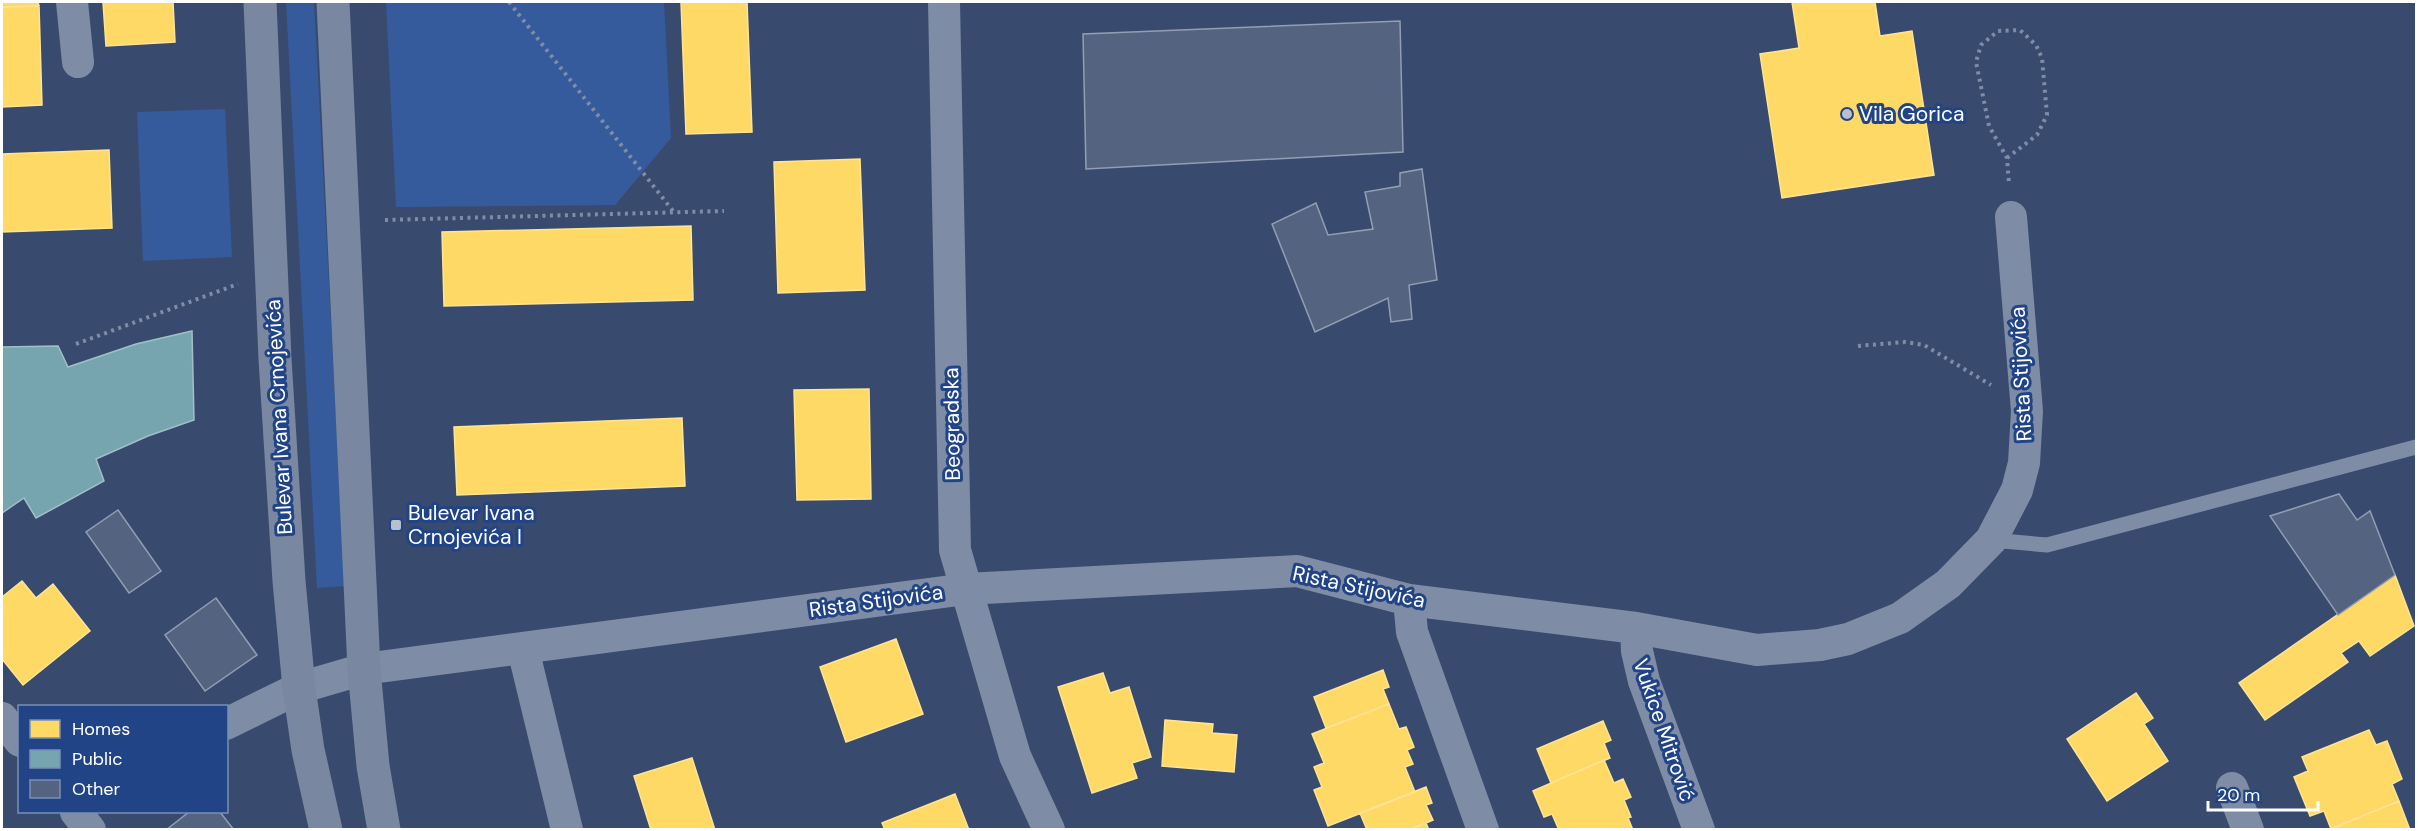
<svg xmlns="http://www.w3.org/2000/svg" width="2418" height="831" viewBox="0 0 2418 831" font-family="'DM Sans',sans-serif">
<style>
.green{fill:#355b9d}
.homes{fill:#ffd966;stroke:#ffe494;stroke-width:1.5}
.public{fill:#76a5af;stroke:#9fc0c7;stroke-width:1.5}
.building{fill:#546380;stroke:#929eb3;stroke-width:1.5}
.lines{fill:none;stroke-linecap:round;stroke-linejoin:round}
.path{stroke:#7f8ca5;stroke-width:4;stroke-dasharray:3 4.5;stroke-linecap:butt}
.lane{stroke:#7f8ca5;stroke-width:15}
.street{stroke:#7f8ca5;stroke-width:32}
.secondary{stroke:#7a87a1;stroke-width:33}
.poi-dot{fill:#b9c0cd;stroke:#214486;stroke-width:2}
.labels{text-anchor:middle;dominant-baseline:central;stroke-width:6;stroke-linejoin:round;paint-order:stroke}
.poi-label{font-size:21px;fill:#fff;stroke:#214486;text-anchor:start}
.street-label{font-size:21px;fill:#fff;stroke:#214486}
</style>
<rect width="100%" height="100%" fill="#384b6f"/>
<!-- green -->
<path class="green" d="M286 2H314L345 586 317 588Z
M386 2H664L671 138 615 205 396 207Z
M225 109 232 257 143 261 137 112Z"/>
<!-- homes -->
<path class="homes" d="M2 2H38L39 6 2 7Z
M103 2H173L175 42 106 46Z
M681 2H747L752 132 686 134Z
M1792 2H1875L1880 36 1912 31 1934 175 1782 198 1760 54 1799 48Z
M39 6 42 105 2 107V7Z
M109 150 112 228 2 232V154Z
M860 159 865 290 778 293 774 162Z
M691 226 693 300 444 306 442 232Z
M869 389 871 499 797 500 794 390Z
M682 418 685 486 457 495 454 427Z
M2395 575 2414 626 2370 656 2359 641 2341 653 2348 662 2265 720 2239 683Z
M22 581 36 598 53 584 90 631 23 685 2 659V597Z
M896 639 923 714 846 742 820 667Z
M1383 670 1389 687 1383 689 1389 704 1326 728 1314 697Z
M1103 673 1110 693 1129 687 1151 757 1132 763 1137 778 1092 793 1058 687Z
M2136 693 2153 718 2144 724 2168 761 2107 801 2067 739Z
M1389 704 1399 729 1406 727 1414 747 1407 750 1413 764 1405 767 1415 792 1328 826 1314 790 1322 787 1314 767 1324 763 1312 734Z
M1165 720 1213 724 1212 733 1237 735 1234 772 1162 766Z
M1603 721 1611 740 1604 743 1610 758 1551 783 1537 749Z
M2369 730 2376 745 2387 741 2402 779 2392 784 2399 801 2331 829 2324 811 2310 816 2294 777 2308 771 2302 757Z
M692 758 715 830H651L634 776Z
M1604 760 1614 783 1623 779 1631 797 1624 800 1631 817 1628 818 1633 830H1559L1552 814 1544 817 1533 791Z
M1426 787 1432 803 1426 805 1433 820 1409 830H1367L1360 813Z
M955 794 969 830H885L882 823Z
M2399 801 2410 830H2332L2331 829Z
M1426 823 1429 830H1409Z"/>
<!-- public -->
<path class="public" d="M192 331 194 420 148 436 96 459 104 481 36 518 24 498 2 513V347L58 346 68 367 136 344Z"/>
<!-- building -->
<path class="building" d="M1400 21 1403 152 1086 169 1083 34Z
M1422 169 1437 280 1409 285 1412 319 1391 322 1388 298 1315 332 1272 224 1316 203 1328 235 1373 229 1365 192 1400 186V173Z
M2339 494 2357 520 2370 511 2395 575 2338 615 2270 516Z
M118 510 161 571 129 593 86 532Z
M216 598 257 655 205 691 165 635Z
M189 812H220L234 830H166Z"/>
<g class="lines">
<!-- path -->
<path class="path" d="M509 2 673 211
M2007 158 2037 135 2047 115 2042 58 2036 45 2020 30 1998 31 1981 45 1976 62 1989 126 2007 158 2009 183
M385 220 724 211
M76 344 238 284
M1858 346 1905 342 1924 345 1991 385"/>
<!-- lane -->
<path class="lane" d="M1991 540 2047 545 2416 447"/>
<!-- street -->
<path class="street" d="M72 2 78 62
M944 2 955 550 1015 756 1049 830
M1409 600 1412 632 1483 830
M1636 628 1637 651 1644 681 1699 830
M523 649 567 830
M2 718 20 741
M226 724 299 688 364 669 966 589 1297 571 1409 600 1636 628 1757 650 1820 645 1848 639 1900 618 1948 584 1991 540 2017 490 2024 463 2027 411 2011 217
M2232 788 2248 830
M76 812 90 830"/>
<!-- secondary -->
<path class="secondary" d="M260 2 275 359 289 581 299 688 308 750 326 830
M333 2 364 669 373 766 384 830"/>
</g>
<!-- markers -->
<g class="poi-dot">
<circle cx="1847" cy="114" r="6"/>
<rect x="390" y="519" width="12" height="12" rx="3"/>
</g>
<g class="labels">
<!-- poi labels -->
<g class="poi-label">
<text x="1859" y="114">Vila Gorica</text>
<text x="408" y="513">Bulevar Ivana<tspan x="408" dy="24">Crnojevića I</tspan></text>
</g>
<!-- street labels -->
<g class="street-label">
<text transform="translate(2021 374) rotate(-93)">Rista Stijovića</text>
<text transform="translate(279 417) rotate(-93)">Bulevar Ivana Crnojevića</text>
<text transform="translate(952 424) rotate(-91)">Beogradska</text>
<text transform="translate(1359 587) rotate(12)">Rista Stijovića</text>
<text transform="translate(876 601) rotate(-8)">Rista Stijovića</text>
<text transform="translate(1664 730) rotate(71)">Vukice Mitrović</text>
</g>
</g>
<!-- border -->
<rect width="2418" height="831" fill="none" stroke="#ffffff" stroke-width="6"/>
<!-- legend -->
<rect x="18" y="705" width="210" height="108" fill="#214486" stroke="#7a8fb6" stroke-width="1.5"/>
<rect x="30" y="720" width="30" height="18" fill="#ffd966" stroke="#7a8fb6" stroke-width="1.5"/>
<text x="72" y="735" font-size="18" fill="#ffffff">Homes</text>
<rect x="30" y="750" width="30" height="18" fill="#76a5af" stroke="#7a8fb6" stroke-width="1.5"/>
<text x="72" y="765" font-size="18" fill="#ffffff">Public</text>
<rect x="30" y="780" width="30" height="18" fill="#546380" stroke="#7a8fb6" stroke-width="1.5"/>
<text x="72" y="795" font-size="18" fill="#ffffff">Other</text>
<!-- scale -->
<path d="M2208 801v9h110v-9" fill="none" stroke="#ffffff" stroke-width="3"/>
<text x="2217" y="801" font-size="18" fill="#ffffff" stroke="#214486" stroke-width="4.5" paint-order="stroke">20 m</text>
</svg>
